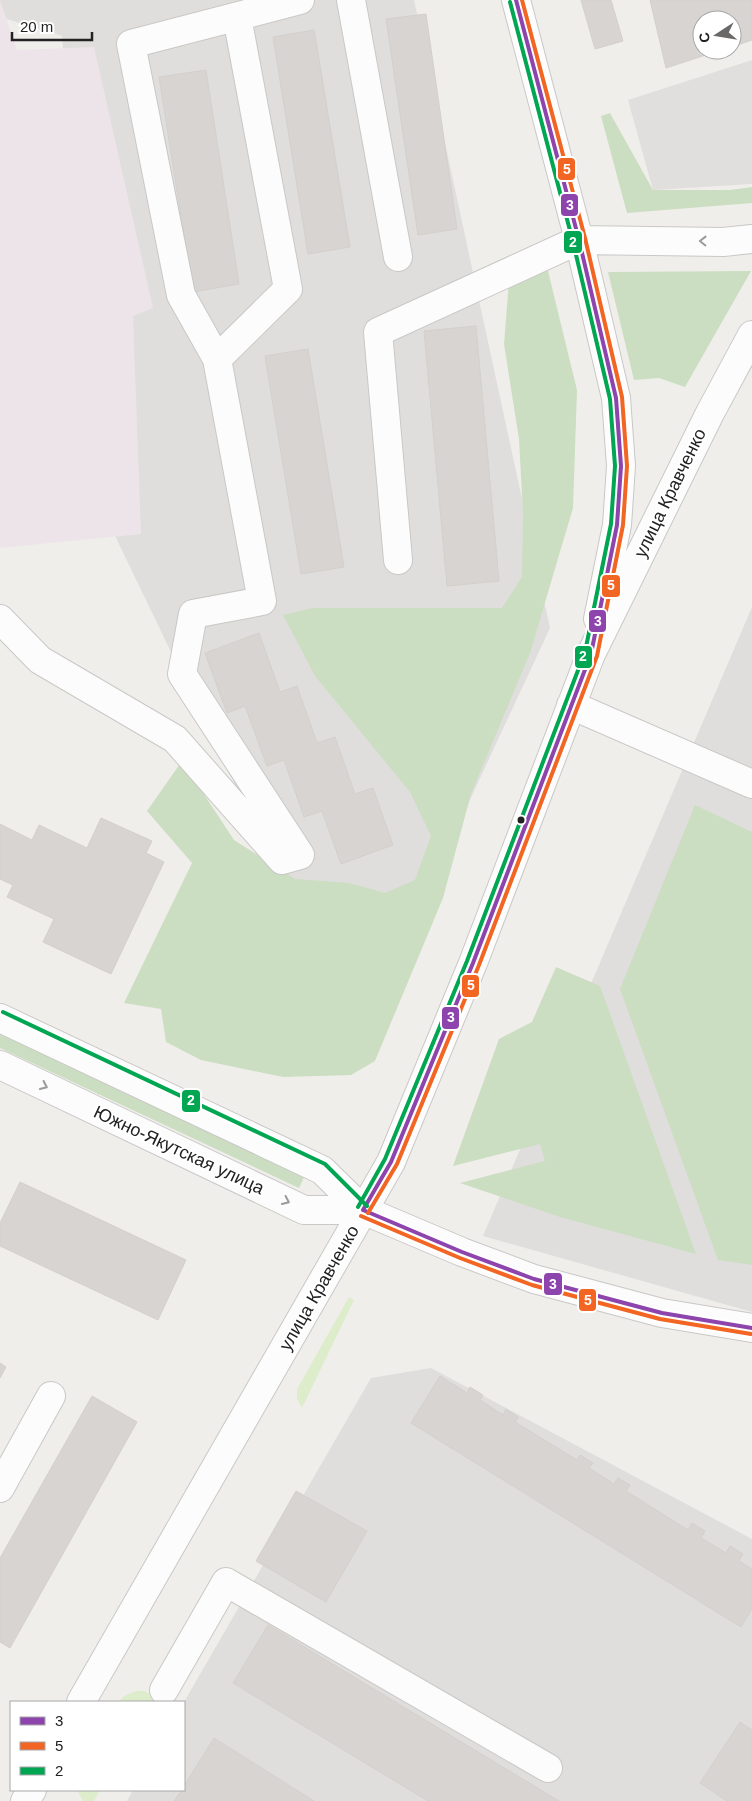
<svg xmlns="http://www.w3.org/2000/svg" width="752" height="1801" viewBox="0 0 752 1801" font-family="Helvetica,sans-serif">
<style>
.residential{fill:#dfdedc}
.industrial{fill:#ede4e9}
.grass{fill:#ddeccb}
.forest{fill:#cbdec1}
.parking{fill:#e0dfde}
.building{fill:#d7d4d2;stroke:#d3d0cc}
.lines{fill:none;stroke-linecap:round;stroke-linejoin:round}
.minor-casing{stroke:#c9c8c7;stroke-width:30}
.minor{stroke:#fdfcfc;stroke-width:28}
.bus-1-casing{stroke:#fff;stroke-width:8}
.bus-2-casing{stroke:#fff;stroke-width:8}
.bus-3-casing{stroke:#fff;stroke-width:8}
.bus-1{stroke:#8e44ad;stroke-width:4}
.bus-2{stroke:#f26522;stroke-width:4}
.bus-3{stroke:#00a651;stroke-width:4}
.oneway{stroke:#9a9a9a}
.bus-dot{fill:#222;stroke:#fff;stroke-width:2}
.labels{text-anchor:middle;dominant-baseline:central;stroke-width:4;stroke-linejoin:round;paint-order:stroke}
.street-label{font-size:18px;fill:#222;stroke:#fff}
.line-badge{stroke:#fff;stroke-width:2}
.badge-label{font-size:14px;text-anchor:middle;font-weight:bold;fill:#fff}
</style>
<rect width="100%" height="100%" fill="#f0eeeb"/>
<!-- residential -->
<path class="residential" d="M0 0H414L550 628 358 1040 104 513 62 36 0 17Z
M752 607V1312L483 1236Z
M431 1368 752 1539V1801H127L133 1790H184V1702L371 1378Z"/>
<!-- industrial -->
<path class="industrial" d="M0 0 17 50 94 47 153 308 133 316 141 534 0 548Z"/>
<!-- grass -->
<path class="grass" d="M349 1297 354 1300 302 1408 297 1399V1389Z
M136 1691H145L154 1697 151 1702H119L124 1696Z
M77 1790H100L94 1801H83Z"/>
<!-- forest -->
<path class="forest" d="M610 113 653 190H730L752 187V203L627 213 601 116Z
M547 267 577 390 573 508 530 653 471 794 443 898 375 1061 351 1075 283 1077 201 1060 166 1042 161 1009 124 1003 192 863 147 811 182 761 234 840 295 879 349 883 385 893 415 880 431 836 410 792 315 676 283 615 313 608H502L522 577 523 514 519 439 504 344 509 281Z
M751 271 685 387 659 378 634 380 608 272Z
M695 805 752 832V1265L718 1260 620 989Z
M556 967 600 986 696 1254 560 1217 460 1183 545 1161 540 1144 453 1166 499 1039 532 1022Z
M0 1034 304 1177 299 1188 0 1048Z"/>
<!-- parking -->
<path class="parking" d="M752 60V184L653 190 628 100Z"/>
<!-- building -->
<path class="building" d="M581 0H611L623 41 595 49Z
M650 0H752V40L732 47V20H702V50H721L666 68Z
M426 14 457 229 418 235 386 19Z
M314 30 350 247 308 254 273 37Z
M206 70 239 284 193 292 159 77Z
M476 326 499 581 447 586 424 331Z
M308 349 344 567 301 574 265 356Z
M259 633 280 692 297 686 317 743 335 737 355 794 373 788 393 845 341 864 322 811 304 817 284 760 267 766 245 706 227 713 205 653Z
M101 818 152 841 146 853 164 862 111 974 43 942 54 919 7 897 13 885 0 879V824L32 840 39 825 87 848Z
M20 1182 186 1260 158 1320 0 1246V1223Z
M0 1363 6 1367 0 1378Z
M440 1376 467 1393 470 1387 483 1395 480 1400 503 1415 506 1409 518 1417 515 1422 577 1460 580 1455 593 1463 589 1468 614 1484 618 1478 630 1485 626 1491 688 1530 692 1523 705 1531 701 1538 726 1553 730 1546 743 1554 739 1561 752 1569V1609L741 1627 411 1423Z
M92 1396 137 1422 10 1648 0 1642V1558Z
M296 1491 367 1531 326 1602 256 1561Z
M268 1625 559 1801H428L233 1683Z
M740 1722 752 1730V1801H727L700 1783Z
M214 1738 314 1801H174L182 1790H184V1786Z"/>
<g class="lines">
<!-- minor casing -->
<g class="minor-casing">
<path id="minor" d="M351 0 398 257
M516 0 579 240 616 398 621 466 617 525 598 619
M217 359 288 289 237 17
M398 560 378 332 579 240 723 242 752 239
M0 619 40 660 175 739 282 860 300 855 182 674 193 614 262 601 217 359 181 295 131 44 300 0
M571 705 752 784
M0 1018 322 1170 363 1210 462 1252 534 1279 662 1313 752 1328
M0 1065 304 1210H363
M0 1488 51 1396
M164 1690 226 1582 548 1768
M81 1702 391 1162 473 963 591 654 710 413 752 335
M25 1801 32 1790"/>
</g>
<!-- minor -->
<use href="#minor" class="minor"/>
<!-- bus-1 casing -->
<g class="bus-1-casing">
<path id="bus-1" d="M363 1210 391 1162 473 963 591 654 617 525 621 466 616 398 579 240 516 0
M363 1210 462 1252 534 1279 662 1313 752 1328"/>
</g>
<!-- bus-2 casing -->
<g class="bus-2-casing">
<path id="bus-2" d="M368 1213 397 1164 479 965 597 656 623 525 627 466 622 397 585 238 522 0
M361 1216 460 1258 532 1285 660 1319 751 1334"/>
</g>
<!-- bus-3 casing -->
<g class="bus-3-casing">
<path id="bus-3" d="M3 1012 325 1164 367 1206
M358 1207 385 1159 467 961 585 652 611 524 615 466 610 399 573 242 510 2"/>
</g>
<!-- bus-1 -->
<use href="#bus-1" class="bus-1"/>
<!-- bus-2 -->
<use href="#bus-2" class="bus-2"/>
<!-- bus-3 -->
<use href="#bus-3" class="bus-3"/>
</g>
<!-- one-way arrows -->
<defs><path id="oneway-chevron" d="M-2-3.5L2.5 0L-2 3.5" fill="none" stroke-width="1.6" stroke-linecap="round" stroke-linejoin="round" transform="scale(1.25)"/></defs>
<g class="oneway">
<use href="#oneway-chevron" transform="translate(703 241) rotate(-179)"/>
<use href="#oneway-chevron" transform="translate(44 1086) rotate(25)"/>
<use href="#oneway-chevron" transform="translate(286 1201) rotate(25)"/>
</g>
<!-- markers -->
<circle class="bus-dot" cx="521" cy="820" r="4.5"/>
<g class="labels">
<!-- street labels -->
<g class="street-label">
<text transform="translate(670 493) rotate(-64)">улица Кравченко</text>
<text transform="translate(179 1150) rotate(25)">Южно-Якутская улица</text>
<text transform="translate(319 1288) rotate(-60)">улица Кравченко</text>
</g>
</g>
<g class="line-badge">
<rect x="557" y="157" width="19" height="24" rx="5" fill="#f26522"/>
<rect x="560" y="193" width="19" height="24" rx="5" fill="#8e44ad"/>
<rect x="563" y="230" width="20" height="24" rx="5" fill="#00a651"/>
<rect x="601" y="574" width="20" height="24" rx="5" fill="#f26522"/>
<rect x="588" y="609" width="19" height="24" rx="5" fill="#8e44ad"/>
<rect x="574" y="645" width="19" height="24" rx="5" fill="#00a651"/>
<rect x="461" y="974" width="19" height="24" rx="5" fill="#f26522"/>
<rect x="441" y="1006" width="19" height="24" rx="5" fill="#8e44ad"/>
<rect x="181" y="1089" width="20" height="24" rx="5" fill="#00a651"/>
<rect x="543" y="1272" width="20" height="24" rx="5" fill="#8e44ad"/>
<rect x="578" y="1288" width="19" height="24" rx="5" fill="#f26522"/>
</g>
<g class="badge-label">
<text x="567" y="174">5</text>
<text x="570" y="210">3</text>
<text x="573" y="247">2</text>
<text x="611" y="590">5</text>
<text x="598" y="626">3</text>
<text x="583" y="661">2</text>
<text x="471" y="990">5</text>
<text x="451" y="1022">3</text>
<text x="191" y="1105">2</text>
<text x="553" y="1289">3</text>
<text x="588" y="1305">5</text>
</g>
<!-- legend -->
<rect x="10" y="1701" width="175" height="90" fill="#ffffff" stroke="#a7a7a7"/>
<rect x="20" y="1717" width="25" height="8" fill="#8e44ad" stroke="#a7a7a7"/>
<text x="55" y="1726" font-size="15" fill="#222222">3</text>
<rect x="20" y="1742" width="25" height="8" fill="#f26522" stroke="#a7a7a7"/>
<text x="55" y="1751" font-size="15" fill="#222222">5</text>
<rect x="20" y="1767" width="25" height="8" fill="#00a651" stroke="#a7a7a7"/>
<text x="55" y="1776" font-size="15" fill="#222222">2</text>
<!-- north arrow -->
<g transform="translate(717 35) rotate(258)"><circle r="24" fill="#ffffff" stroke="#a7a7a7"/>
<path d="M0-4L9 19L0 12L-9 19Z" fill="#6a6968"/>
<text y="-8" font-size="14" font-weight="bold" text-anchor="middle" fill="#222222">С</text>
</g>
<!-- scale -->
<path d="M12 32v8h80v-8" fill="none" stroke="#222222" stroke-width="2.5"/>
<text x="20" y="32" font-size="15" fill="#222222" stroke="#ffffff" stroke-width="4" paint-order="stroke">20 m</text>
</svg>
